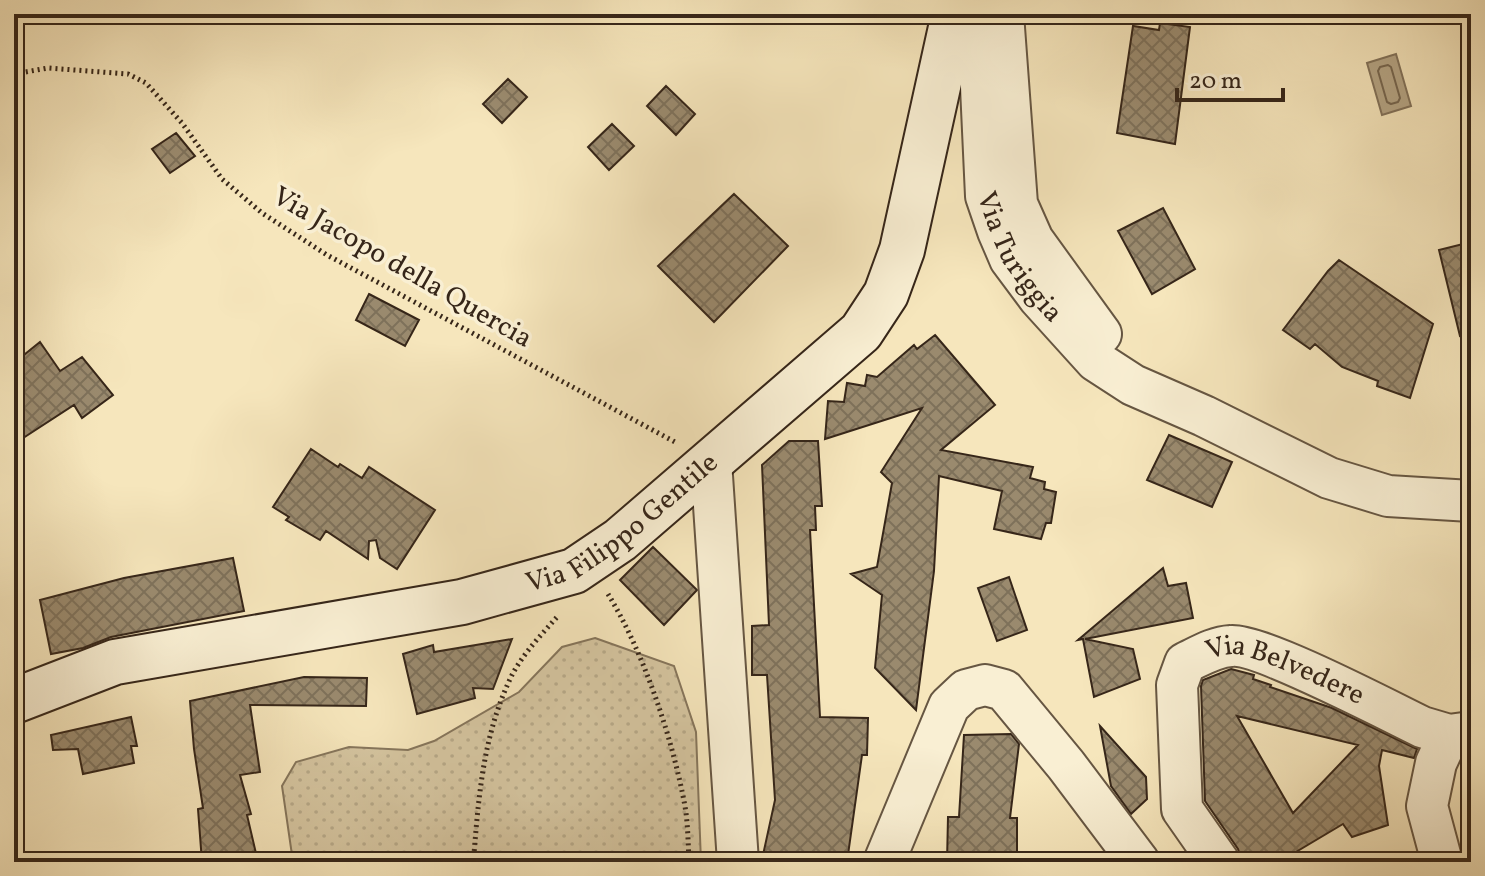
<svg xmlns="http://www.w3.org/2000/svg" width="1485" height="876" viewBox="0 0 1485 876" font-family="Vollkorn,serif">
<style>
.green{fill:url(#green-dots);stroke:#86765c;stroke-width:2}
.water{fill:#b5a585;stroke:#82725a;stroke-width:2}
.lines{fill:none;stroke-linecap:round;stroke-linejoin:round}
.shore{stroke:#76664f;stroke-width:2}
.building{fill:url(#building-cross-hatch);stroke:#362619;stroke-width:2;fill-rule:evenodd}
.street-casing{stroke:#665642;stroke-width:44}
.secondary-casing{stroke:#362619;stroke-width:48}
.path{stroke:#362619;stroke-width:5;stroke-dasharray:2 4;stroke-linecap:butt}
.street{stroke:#f9efd3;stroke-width:40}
.secondary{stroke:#f9efd3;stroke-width:44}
.labels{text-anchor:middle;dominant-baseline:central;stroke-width:7;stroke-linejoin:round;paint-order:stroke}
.street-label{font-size:28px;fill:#362619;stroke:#f9efd3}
</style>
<defs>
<pattern id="green-dots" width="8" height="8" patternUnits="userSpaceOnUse" patternTransform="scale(2)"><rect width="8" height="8" fill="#d5c5a0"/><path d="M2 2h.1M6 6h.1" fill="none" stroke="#b7a989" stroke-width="1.8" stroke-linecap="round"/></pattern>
<pattern id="building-cross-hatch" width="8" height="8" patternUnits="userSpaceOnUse" patternTransform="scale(2)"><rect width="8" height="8" fill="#9a8a6e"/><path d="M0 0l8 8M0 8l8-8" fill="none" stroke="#7e715a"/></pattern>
</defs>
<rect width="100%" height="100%" fill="#f6e6bc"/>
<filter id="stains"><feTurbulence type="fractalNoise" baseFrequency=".0025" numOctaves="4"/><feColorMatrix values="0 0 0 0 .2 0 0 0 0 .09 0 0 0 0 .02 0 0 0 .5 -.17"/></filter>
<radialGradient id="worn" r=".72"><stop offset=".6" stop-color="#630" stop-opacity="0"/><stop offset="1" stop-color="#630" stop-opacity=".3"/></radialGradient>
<!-- green -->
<path class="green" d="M595 638 674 666 696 732 701 862H293L282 786 296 762 349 747 408 750 434 741 519 692 562 647Z"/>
<!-- water -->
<path class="water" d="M1396 54 1411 106 1382 115 1367 63Z"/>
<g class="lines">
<!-- shore -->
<path class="shore" d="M1388 65 1391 67 1400 98 1398 102 1391 104 1387 102 1378 71 1380 67Z"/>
</g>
<!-- building -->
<path class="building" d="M1160 23 1190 27 1175 144 1117 133 1133 26 1159 30Z
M508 79 527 97 502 123 483 104Z
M666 86 695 114 676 135 647 106Z
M612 124 634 146 609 170 588 147Z
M176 133 195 156 170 173 152 149Z
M734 194 788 246 714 322 658 266Z
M1163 208 1195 269 1152 294 1118 231Z
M1471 242V334L1460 336 1439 250Z
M1339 260 1433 324 1410 398 1377 386 1378 381 1342 367 1315 344 1310 349 1283 330 1328 271Z
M369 294 419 320 405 346 356 320Z
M935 335 995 405 941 450 1033 467 1030 478 1045 482 1044 489 1056 492 1051 523H1046L1041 539 994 529 1002 491 939 476 934 571 916 710 875 668 882 595 851 574 877 567 892 483 881 472 922 408 825 439 828 401 844 402 847 383 865 386 867 375 877 377 914 345 917 349Z
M40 342 60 371 82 357 113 395 82 418 74 405 14 444V363Z
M1169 435 1232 462 1212 507 1147 480Z
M789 441H818L822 506H815L816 530H810L820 717 868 718 867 755H862L847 862H787L763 855 775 800 767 675H752V626L769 625 762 465Z
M311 449 338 467 340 464 362 478 369 467 435 510 397 569 380 558 376 540 369 541 368 559 326 531 320 540 286 520 289 517 273 507Z
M653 547 697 590 664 625 620 580Z
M233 558 244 611 111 637 83 648 51 654 40 600 124 578Z
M1163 568 1168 586 1186 583 1193 618 1085 639 1133 649 1140 679 1094 697 1083 639 1078 640Z
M1009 577 1027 630 997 641 978 588Z
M512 639 493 689 473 688 475 698 417 714 403 654 433 645 434 652Z
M1231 669 1254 675 1253 679 1271 685 1270 687 1332 708 1417 749 1414 758 1382 750 1379 766 1388 825 1352 837 1343 824 1279 862H1242L1238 849 1205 801 1201 686 1203 680ZM1237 716 1358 745 1293 813Z
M304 677 367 678 366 706 250 705 260 772 240 775 251 814 247 815 258 862H202L198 809 203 808 194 749 190 701Z
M131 717 137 746H131L134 763 83 774 78 749 53 750 51 735Z
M1100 726 1146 777 1147 799 1131 814 1111 786Z
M1011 734 1019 744 1010 818H1017V862H947L948 817H959L964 735Z"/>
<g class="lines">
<!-- street casing -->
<g class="street-casing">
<g id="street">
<path id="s1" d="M968 14 979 43 986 196 998 231 1010 259 1039 298 1096 361 1133 385 1204 416 1329 478 1388 496 1471 501"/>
<path d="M1003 14 1017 204 1033 240 1101 334"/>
<path d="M711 461 738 862"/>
<path d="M884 862 949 706 966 690 985 685 1004 690 1066 765 1139 862"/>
<path id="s2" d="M1219 862 1182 809 1177 685 1185 663C1200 656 1214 647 1231 646 1259 643 1389 711 1422 727L1449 735 1471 732"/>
<path d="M1442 862 1427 806 1436 763 1449 735"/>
</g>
</g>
<!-- secondary casing -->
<g class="secondary-casing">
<g id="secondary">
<path id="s3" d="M14 701 115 662 462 602 574 571 620 540 861 332 886 294 902 250 954 14"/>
</g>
</g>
<!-- path -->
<path class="path" d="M14 74 48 68 128 74 146 83 182 123 222 179 262 213 327 255 675 442
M608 594C643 651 671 734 684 801 688 820 688 842 689 862
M470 862 474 854C479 792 484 732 512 675 523 654 541 635 557 617"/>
<!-- street -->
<use href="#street" class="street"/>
<!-- secondary -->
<use href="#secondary" class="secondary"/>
</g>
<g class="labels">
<!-- street labels -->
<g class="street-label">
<text stroke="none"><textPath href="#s1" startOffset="254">Via Turiggia</textPath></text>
<text transform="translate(402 268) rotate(30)">Via Jacopo della Quercia</text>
<text stroke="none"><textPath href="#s3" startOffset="642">Via Filippo Gentile</textPath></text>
<text stroke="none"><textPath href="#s2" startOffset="320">Via Belvedere</textPath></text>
</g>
</g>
<!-- margin -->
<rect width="1485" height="876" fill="none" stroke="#f6e6bc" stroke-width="48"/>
<rect x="16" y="16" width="1453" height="844" fill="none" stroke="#362619" stroke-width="4"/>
<rect x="24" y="24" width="1437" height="828" fill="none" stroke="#362619" stroke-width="2"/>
<!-- scale -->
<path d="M1177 88v12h106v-12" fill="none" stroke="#362619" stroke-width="4"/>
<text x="1189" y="88" font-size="24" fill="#362619" stroke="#f9efd3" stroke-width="6" paint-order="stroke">20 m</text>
<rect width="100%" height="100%" filter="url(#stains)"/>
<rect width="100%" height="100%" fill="url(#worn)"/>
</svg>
